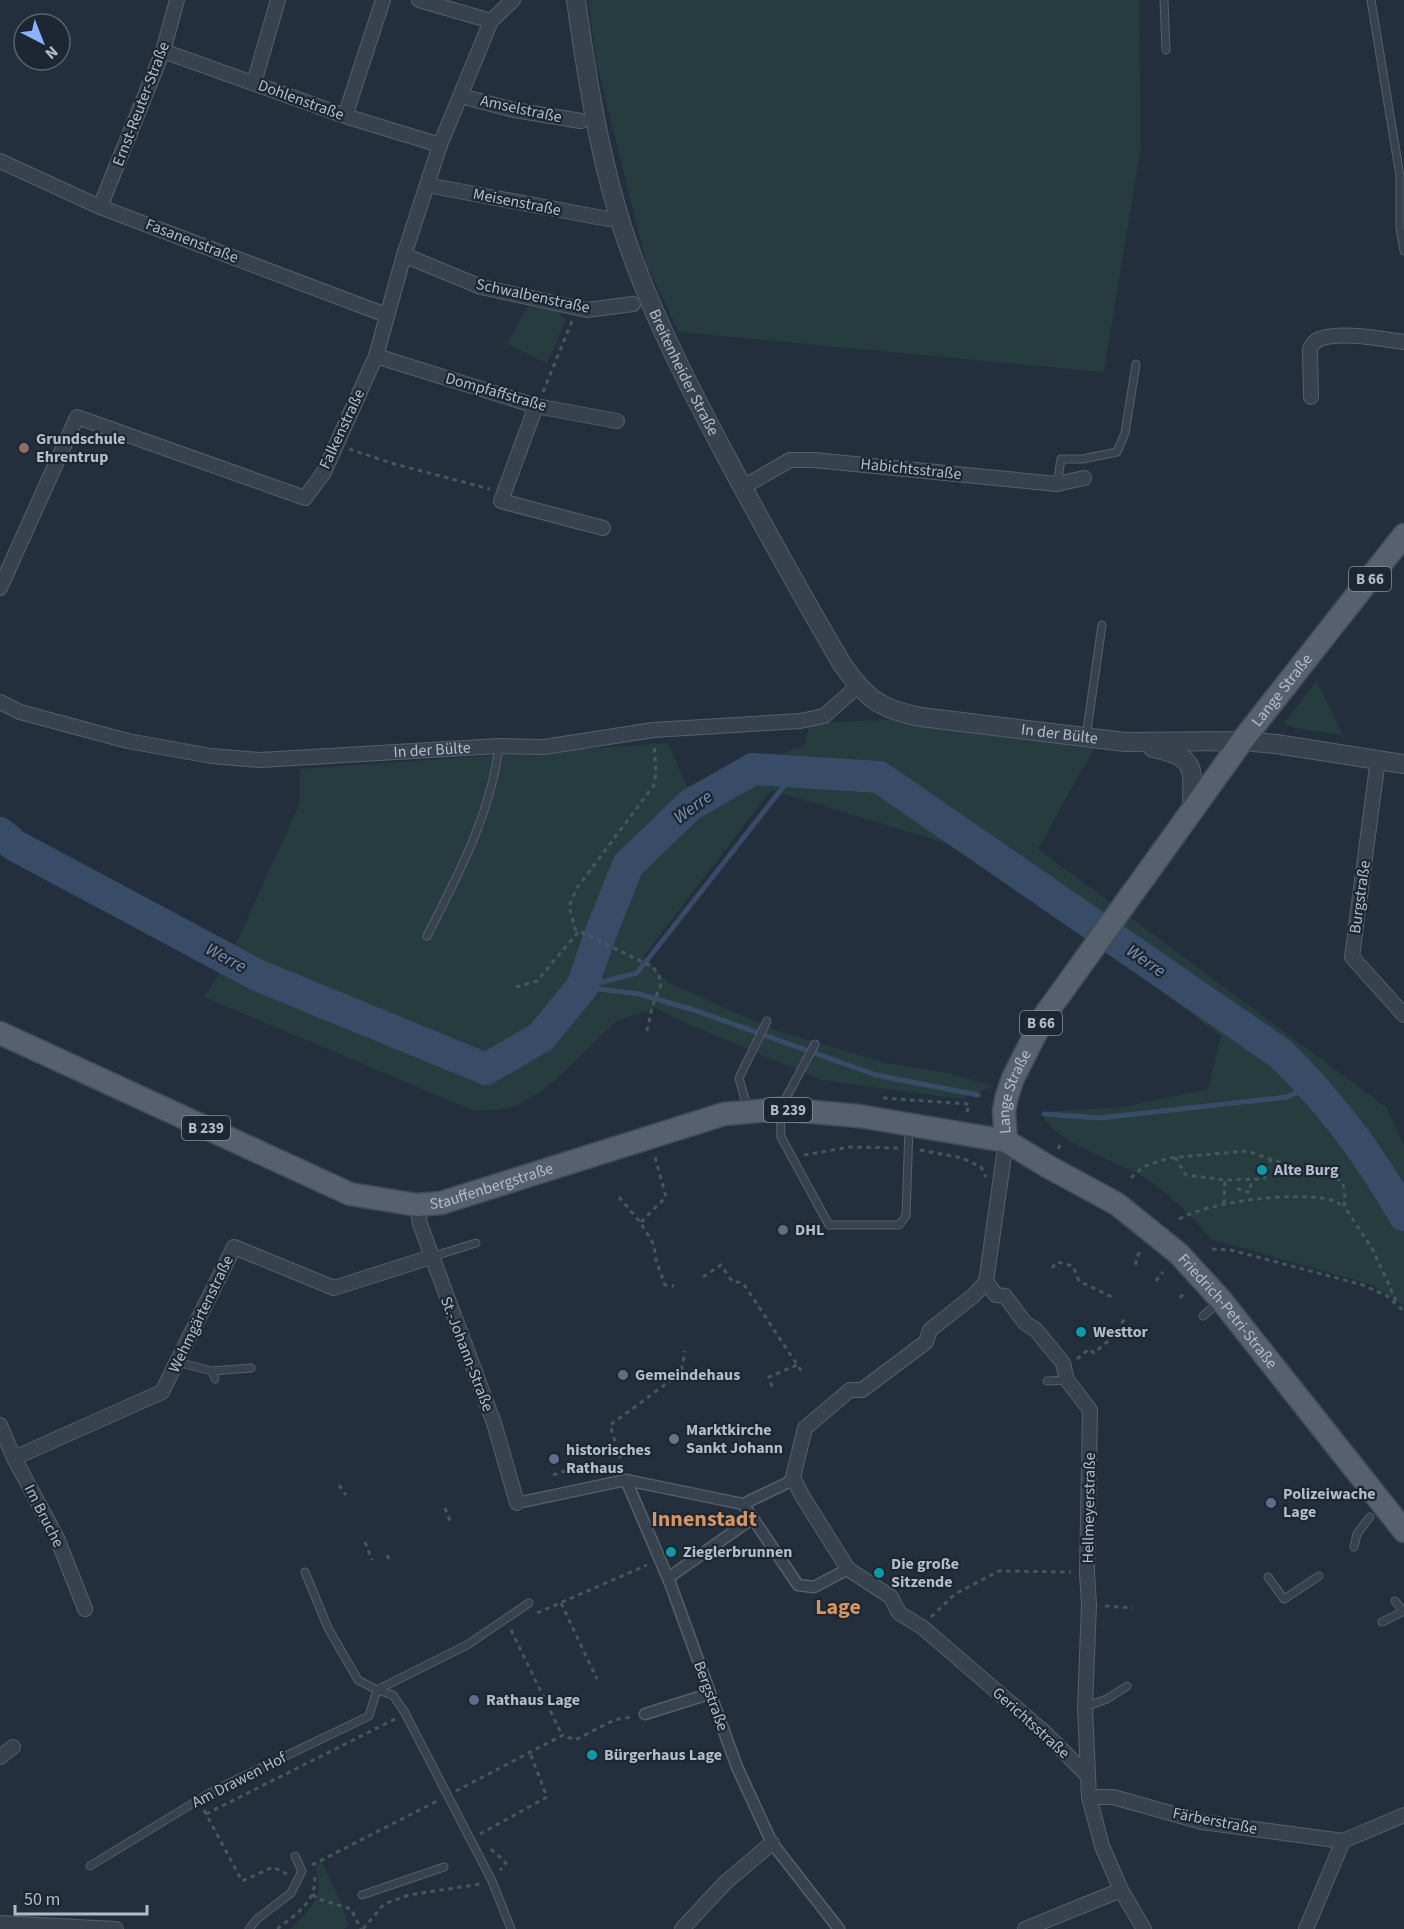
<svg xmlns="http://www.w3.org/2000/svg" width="1404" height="1929" viewBox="0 0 1404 1929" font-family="'Source Sans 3',sans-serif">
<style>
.green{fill:#263c3f}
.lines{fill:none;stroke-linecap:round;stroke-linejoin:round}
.stream{stroke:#394c67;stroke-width:5}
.river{stroke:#394c67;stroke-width:32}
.service-casing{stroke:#565f6c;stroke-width:9}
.pedestrian-casing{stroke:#565f6c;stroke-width:13}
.minor-casing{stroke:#565f6c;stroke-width:16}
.tertiary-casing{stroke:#565f6c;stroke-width:20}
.primary-casing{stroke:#414a57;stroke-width:25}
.path{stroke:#44595c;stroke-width:3;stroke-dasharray:4.5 4.5;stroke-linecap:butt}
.service{stroke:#38414e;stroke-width:7}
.pedestrian{stroke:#38414e;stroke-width:10}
.minor{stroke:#38414e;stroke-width:14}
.tertiary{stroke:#38414e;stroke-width:18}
.primary{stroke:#56606e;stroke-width:22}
.education-dot{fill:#8d6e63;stroke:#1d2633;stroke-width:2}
.culture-dot{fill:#0f9aa8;stroke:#1d2633;stroke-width:2}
.service-dot{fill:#5c6f8a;stroke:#1d2633;stroke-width:2}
.worship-dot{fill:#6b7280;stroke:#1d2633;stroke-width:2}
.labels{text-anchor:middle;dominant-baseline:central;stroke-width:4.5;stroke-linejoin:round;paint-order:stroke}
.shield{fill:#1d2633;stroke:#878f9c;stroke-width:1.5}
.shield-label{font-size:15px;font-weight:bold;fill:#b4bcc9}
.street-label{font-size:16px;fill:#b4bcc9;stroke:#1d2633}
.poi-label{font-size:16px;font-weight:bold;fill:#b4bcc9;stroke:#1d2633;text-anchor:start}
.water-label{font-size:18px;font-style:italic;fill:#7c92b1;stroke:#1d2633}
.district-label{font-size:22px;font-weight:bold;fill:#d59563;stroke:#1d2633}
</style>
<rect width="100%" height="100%" fill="#242f3e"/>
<!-- green -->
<path class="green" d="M588 0H1139L1141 146 1104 372 679 332 647 266 597 65Z
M528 306 559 312 566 320 547 363 507 344Z
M1316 682 1331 709 1342 735 1295 728 1284 723Z
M904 719 1097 743 1038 849 1387 1108 1404 1146V1306L1373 1285 1211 1239C1194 1218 1172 1197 1150 1181 1123 1162 1051 1144 1042 1112L1124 1107 1208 1089 1221 1036 975 852 771 790 644 956 667 982 777 1031 887 1063 952 1074 993 1086 961 1099 822 1080 683 1022 656 1008 616 1021 563 1073 542 1091 518 1105 497 1110 474 1111 204 997 229 959 299 805 300 769 668 743 687 787 804 746 810 723Z
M322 1862 342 1905 348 1925 344 1929H289C302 1919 319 1903 319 1885 319 1879 317 1872 315 1866Z"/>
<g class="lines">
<!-- stream -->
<path class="stream" d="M587 986 637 973 795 772
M582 987 639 994 694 1010 876 1075 978 1095
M1044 1114 1100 1118 1287 1097 1313 1085"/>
<!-- river -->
<path class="river" d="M0 833 14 845 257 975 486 1069 541 1037 582 987 600 935 628 865 690 805 753 769 879 777 1281 1054C1329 1101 1371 1157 1404 1215"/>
<!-- service casing -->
<g class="service-casing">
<path id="service" d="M1164 0 1166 50
M1371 0 1400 176V228L1404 251
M1057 484 1061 459H1083L1117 452 1125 433 1136 364
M1086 737 1102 625
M427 936C458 875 491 814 499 746
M815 1044 780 1109 781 1137 829 1225H899L906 1216 909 1127
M747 1107 739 1078 767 1021
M431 1257 476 1243
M1203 1316 1219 1302
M177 1362 212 1371 251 1368
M212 1371 215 1379
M1047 1381 1067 1380
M1354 1547 1357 1534 1370 1517
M305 1572 328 1628 358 1680 377 1690 393 1695 405 1713 492 1881 511 1929
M1268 1577 1284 1599 1319 1576
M1395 1601 1403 1611
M1382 1622 1404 1611
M1085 1707 1107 1699 1127 1686
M90 1866 213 1791 369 1716 377 1690 467 1645 529 1603
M362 1895 444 1867
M249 1929 257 1919 291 1893 302 1871 295 1856"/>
</g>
<!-- pedestrian casing -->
<g class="pedestrian-casing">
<path id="pedestrian" d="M626 1480 670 1583 737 1767 772 1843 839 1929
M517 1503 626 1480 743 1504 787 1483 793 1477
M743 1504 798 1585 814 1587 848 1569
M668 1578 753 1518
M645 1714 709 1694"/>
</g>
<!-- minor casing -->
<g class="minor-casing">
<g id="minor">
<path d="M419 0 491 21"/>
<path d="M163 51 345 116 440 145"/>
<path d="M254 83 278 0"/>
<path d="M461 96 514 110 581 121"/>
<path d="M345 116 383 0"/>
<path d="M0 161 100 207 386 315"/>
<path d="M427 185 608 219"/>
<path d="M100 207 163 51 177 0"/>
<path d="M404 255 481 287 587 310 633 304"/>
<path d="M376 356 536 406 617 421"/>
<path d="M1311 397 1310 349C1312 345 1315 341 1319 339 1342 331 1381 339 1404 342"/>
<path d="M536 406 501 501 603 528"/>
<path d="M743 487 790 460H814L1057 484 1084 478"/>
<path d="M0 588 77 417 305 498 324 472 376 356 404 255 440 145 491 21 513 0"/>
<path id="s1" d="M0 702 20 712 128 741 211 756 260 760 499 746 544 747 653 730 800 721 824 716 858 686"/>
<path d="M1378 759 1352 957 1404 1015"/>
<path d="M1006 1141 986 1282 973 1296 930 1330 926 1342 862 1390H850L805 1428 793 1477 801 1494 848 1569 891 1597 899 1613 922 1627 1043 1731 1087 1775"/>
<path d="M417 1205 420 1224 494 1423 517 1503"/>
<path d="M986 1282 996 1295 1005 1296 1025 1323 1036 1330 1063 1363 1067 1380 1090 1410 1087 1573 1089 1605 1085 1707 1089 1797 1102 1846 1121 1890 1144 1929"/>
<path d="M0 1425 14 1458 57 1538 85 1609"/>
<path d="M14 1458 162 1392 234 1247 334 1288 431 1257"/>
<path d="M0 1757 13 1747"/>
<path d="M1089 1797H1113L1202 1822 1343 1841 1404 1815"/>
<path d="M0 1923 116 1929"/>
<path d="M682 1929 725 1883 772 1843"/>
<path d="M1025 1929 1121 1890"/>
<path d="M1306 1929 1343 1841"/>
</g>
</g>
<!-- tertiary casing -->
<g class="tertiary-casing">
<g id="tertiary">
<path id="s2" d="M576 0C588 87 603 179 634 261 659 329 693 394 727 458 764 527 802 596 842 664 866 698 879 709 921 717L1125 742 1242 741 1276 744 1404 764"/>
<path d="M1153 748C1199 758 1192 768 1192 809"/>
</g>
</g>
<!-- primary casing -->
<g class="primary-casing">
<g id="primary">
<path id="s3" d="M0 1033 350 1194 417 1205 441 1203 724 1114 780 1109 859 1116 1006 1141 1047 1166 1117 1204 1179 1254 1221 1300 1404 1531"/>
<path id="s4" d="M1006 1141 1004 1111 1007 1096 1013 1078 1045 1015 1242 741 1404 535"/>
</g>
</g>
<!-- path -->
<path class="path" d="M543 392 572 321
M349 449 391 463 490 489
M516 987 537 981 579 931
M647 1031 652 1007 661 984 659 976 653 967 575 929 569 906 577 888 654 785 656 773 654 743
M883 1098 969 1104 966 1116
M1058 1149 1062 1142
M920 1150 962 1158 981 1167 986 1177
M804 1155 850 1147 899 1148
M1175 1157 1186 1175 1225 1180 1264 1179 1271 1159
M1131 1178 1143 1167 1168 1158 1247 1151 1291 1166C1313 1180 1351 1162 1344 1206L1373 1250 1398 1305
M1237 1188 1242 1191 1250 1192 1251 1180
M619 1197 640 1222 654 1245 656 1260 665 1285 674 1286
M1224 1204 1225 1180
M1179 1219C1213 1201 1289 1192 1327 1199 1333 1200 1338 1203 1344 1206
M641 1222 666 1197 655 1157
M1212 1249 1231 1250 1363 1285 1387 1296 1404 1311
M1136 1265V1259L1140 1251
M1052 1268 1057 1262 1073 1266 1079 1281 1114 1298
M703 1277 721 1265 732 1281 743 1283 802 1372
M1156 1281 1163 1272
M1180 1298 1184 1293
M1077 1359 1089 1349 1094 1353 1114 1336 1126 1316
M772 1387 769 1377 797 1365
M623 1467 610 1425 681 1373 685 1351
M553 1475 568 1470
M339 1485 346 1495
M445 1508 450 1521
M365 1542 372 1560
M387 1555 390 1562
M561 1603 597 1679
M1105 1606 1133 1608
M537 1613 647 1565
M931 1617 955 1594 999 1571 1071 1572
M511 1630 562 1735
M456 1791 563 1735 575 1740 614 1720 631 1717
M204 1810 242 1881 273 1867 287 1874
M206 1814 395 1719
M480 1834 547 1797 530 1753
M491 1849 506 1863 500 1870
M312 1865 437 1801
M313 1894 316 1898 351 1909 361 1929
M277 1929C296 1914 319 1901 314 1873
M363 1929 384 1904 409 1895 480 1884"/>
<!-- service -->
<use href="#service" class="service"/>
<!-- pedestrian -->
<use href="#pedestrian" class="pedestrian"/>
<!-- minor -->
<use href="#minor" class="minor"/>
<!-- tertiary -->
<use href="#tertiary" class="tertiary"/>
<!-- primary -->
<use href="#primary" class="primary"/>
</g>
<!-- markers -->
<circle class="education-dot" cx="24" cy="448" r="6"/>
<g class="culture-dot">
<circle cx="1262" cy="1170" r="6"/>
<circle cx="1081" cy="1332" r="6"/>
<circle cx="671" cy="1552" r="6"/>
<circle cx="879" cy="1573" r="6"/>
<circle cx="592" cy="1755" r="6"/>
</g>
<g class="service-dot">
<circle cx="783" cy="1230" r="6"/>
<circle cx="623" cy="1375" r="6"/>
<circle cx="554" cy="1459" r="6"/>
<circle cx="1271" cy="1503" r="6"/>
<circle cx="474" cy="1700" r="6"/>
</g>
<circle class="worship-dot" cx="674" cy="1439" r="6"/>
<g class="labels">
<!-- shield labels -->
<g class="shield">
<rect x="1349" y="567" width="42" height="24" rx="4.5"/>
<rect x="1020" y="1011" width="42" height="24" rx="4.5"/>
<rect x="764" y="1098" width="48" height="24" rx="4.5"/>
<rect x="182" y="1116" width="48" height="24" rx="4.5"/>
</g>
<g class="shield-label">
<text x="1370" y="579">B 66</text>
<text x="1041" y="1023">B 66</text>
<text x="788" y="1110">B 239</text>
<text x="206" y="1128">B 239</text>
</g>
<!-- street labels -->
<g class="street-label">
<text transform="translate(301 100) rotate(20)">Dohlenstraße</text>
<text transform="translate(141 104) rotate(-69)">Ernst-Reuter-Straße</text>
<text transform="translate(521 109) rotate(12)">Amselstraße</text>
<text transform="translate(517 202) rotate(11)">Meisenstraße</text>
<text transform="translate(192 241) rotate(21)">Fasanenstraße</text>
<text transform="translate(533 296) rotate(12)">Schwalbenstraße</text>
<text stroke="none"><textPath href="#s2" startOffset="390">Breitenheider Straße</textPath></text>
<text transform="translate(496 392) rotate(16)">Dompfaffstraße</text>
<text transform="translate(342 429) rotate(-65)">Falkenstraße</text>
<text transform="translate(911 469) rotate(6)">Habichtsstraße</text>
<text stroke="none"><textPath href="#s4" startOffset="537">Lange Straße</textPath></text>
<text stroke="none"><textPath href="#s2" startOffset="960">In der Bülte</textPath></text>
<text stroke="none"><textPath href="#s1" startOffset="440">In der Bülte</textPath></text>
<text transform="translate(1360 897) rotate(-82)">Burgstraße</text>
<text stroke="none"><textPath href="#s4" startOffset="51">Lange Straße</textPath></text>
<text stroke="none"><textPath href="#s3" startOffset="530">Stauffenbergstraße</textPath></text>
<text stroke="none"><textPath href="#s3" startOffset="1341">Friedrich-Petri-Straße</textPath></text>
<text transform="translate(201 1314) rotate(-64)">Wehmgärtenstraße</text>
<text transform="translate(467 1354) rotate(69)">St.-Johann-Straße</text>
<text transform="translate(1089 1508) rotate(-89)">Hellmeyerstraße</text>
<text transform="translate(44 1516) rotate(63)">Im Bruche</text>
<text transform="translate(711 1696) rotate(70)">Bergstraße</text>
<text transform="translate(1031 1723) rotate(42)">Gerichtsstraße</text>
<text transform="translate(239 1780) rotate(-27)">Am Drawen Hof</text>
<text transform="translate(1215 1821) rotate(11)">Färberstraße</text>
</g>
<!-- poi labels -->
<g class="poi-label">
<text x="36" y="439">Grundschule<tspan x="36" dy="18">Ehrentrup</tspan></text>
<text x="1274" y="1170">Alte Burg</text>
<text x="795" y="1230">DHL</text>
<text x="1093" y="1332">Westtor</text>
<text x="635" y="1375">Gemeindehaus</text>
<text x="686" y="1430">Marktkirche<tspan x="686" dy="18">Sankt Johann</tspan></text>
<text x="566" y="1450">historisches<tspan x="566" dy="18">Rathaus</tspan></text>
<text x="1283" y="1494">Polizeiwache<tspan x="1283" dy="18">Lage</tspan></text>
<text x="683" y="1552">Zieglerbrunnen</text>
<text x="891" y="1564">Die große<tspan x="891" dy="18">Sitzende</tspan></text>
<text x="486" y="1700">Rathaus Lage</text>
<text x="604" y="1755">Bürgerhaus Lage</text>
</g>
<!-- water labels -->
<g class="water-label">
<text transform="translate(693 807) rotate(-36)">Werre</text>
<text transform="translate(226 958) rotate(28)">Werre</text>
<text transform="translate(1146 961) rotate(35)">Werre</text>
</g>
<!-- district labels -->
<g class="district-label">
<text x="704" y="1519">Innenstadt</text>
<text x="838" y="1607">Lage</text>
</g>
</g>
<!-- north arrow -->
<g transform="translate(42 42) rotate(138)"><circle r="28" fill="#1d2633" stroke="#59626f" stroke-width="1.5"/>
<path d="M0-4.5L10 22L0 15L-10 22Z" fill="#8ab4f8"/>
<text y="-9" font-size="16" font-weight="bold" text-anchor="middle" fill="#b4bcc9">N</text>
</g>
<!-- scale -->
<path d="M15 1905v9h132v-9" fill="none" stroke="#b4bcc9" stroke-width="3"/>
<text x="24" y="1905" font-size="18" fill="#b4bcc9" stroke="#1d2633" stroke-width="4.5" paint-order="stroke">50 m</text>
</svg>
